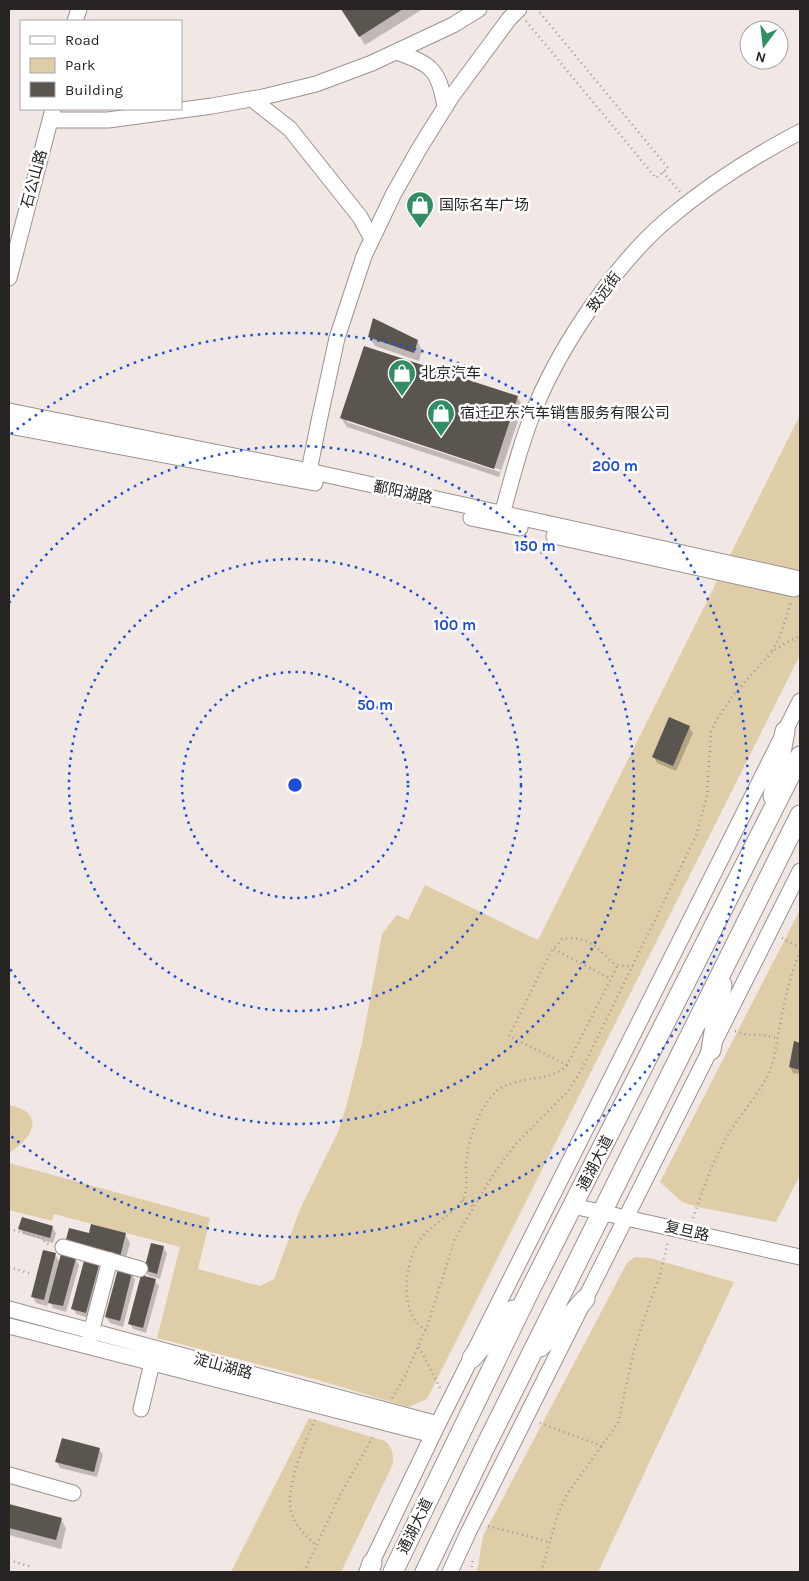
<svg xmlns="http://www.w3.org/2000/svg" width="809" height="1581" viewBox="0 0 809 1581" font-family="Karla,'Noto Sans SC',sans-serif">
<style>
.green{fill:#dfcda7}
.shadow{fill:#0003;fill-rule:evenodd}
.building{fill:#5b5550}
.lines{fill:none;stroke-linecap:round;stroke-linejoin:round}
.minor-casing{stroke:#9c928f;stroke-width:17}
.major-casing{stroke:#9c928f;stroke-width:21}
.path{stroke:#9e9795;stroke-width:2.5;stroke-dasharray:1 4;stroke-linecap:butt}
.minor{stroke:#fff;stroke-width:15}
.major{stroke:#fff;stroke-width:19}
.ring{fill:none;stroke:#1d4ed8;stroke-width:2.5;stroke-dasharray:2.5 5}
.labels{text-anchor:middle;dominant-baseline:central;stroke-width:5;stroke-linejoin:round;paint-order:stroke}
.street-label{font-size:15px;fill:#272423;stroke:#fff}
.poi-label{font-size:15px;fill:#272423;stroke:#fff;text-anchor:start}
.centre{fill:#1d4ed8;stroke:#fff;stroke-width:2.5}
.ring-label{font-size:15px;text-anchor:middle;font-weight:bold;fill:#1d4ed8;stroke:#fff;stroke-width:5;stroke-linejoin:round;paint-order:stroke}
</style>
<rect width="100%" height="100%" fill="#f1e7e4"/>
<!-- green -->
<path class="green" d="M800,415v240l-373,744 -19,8 -90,-27 -161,-42 23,-91 -126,-33 -2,7 -43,-11v-47l201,55 -12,51 62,17 14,-7 27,-72 37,-75 8,-25 16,-64 20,-109 15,-19 11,5 17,-35 113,55z
M800,910v265l-24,47 -78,-15 -16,-5 -22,-20z
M9,1105c38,8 24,33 0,48z
M635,1257l15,1 84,24 -136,290h-121l6,-36 144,-273z
M309,1418l76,23c8,7 8,13 8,23l-52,108h-110z"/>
<!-- shadow -->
<path class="shadow" d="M343,9h80l-58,36z
M369,337l48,4 5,9 -3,11 -44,-15z
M517,397l6,9 -24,71 -152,-50 -6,-9zM347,419l154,51 -1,2 -153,-50z
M689,727l4,6 -17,38 -19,-8 -3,-6z
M795,1043l5,1v30l-7,-1 -3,-6z
M52,1227l4,6 -3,10 -30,-9 -3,-5z
M125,1234l5,9 -6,22 -34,-30z
M163,1247l4,6 -7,26 -11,-3 -4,-6z
M55,1254l5,9 15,-4 4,6 -13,47 -13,-4 -4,-8 -2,6 -11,-3 -3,-6z
M98,1266l4,6 -13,46 -13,-4 -3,-6z
M132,1274l3,6 -12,47 -13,-4 -4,-6z
M155,1281l4,5 -13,47 -13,-4 -3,-5z
M99,1449l4,6 -6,22 -37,-9 -3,-6z
M9,1505l52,14 5,9 -5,21 -52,-14z"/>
<!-- building -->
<path class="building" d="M341,9h62l-44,28z
M373,318l45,22 -4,13 -46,-16z
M364,346l154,50 -24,73 -154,-51z
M669,717l21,9 -17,40 -21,-9z
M794,1041l6,2v27l-11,-3z
M22,1217l31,9 -3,12 -32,-9z
M91,1224l35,9 -6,24 -55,-14 4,-15 20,5z
M151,1243l13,3 -7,28 -13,-4z
M43,1250l13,3 -12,47 -13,-3z
M61,1254l15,4 -13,48 -15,-3z
M84,1261l15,4 -13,48 -15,-4z
M118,1269l14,4 -12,48 -15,-4z
M141,1275l15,4 -13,49 -15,-4z
M62,1438l38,10 -6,24 -39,-10z
M9,1504l53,14 -6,22 -47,-12z"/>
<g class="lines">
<!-- minor casing -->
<g class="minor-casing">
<path id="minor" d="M75,21l4,-12
M396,52c36,12 43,18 49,55
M252,99l38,30 70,88 12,22
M50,120h58l104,-14 51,-9 53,-13 56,-21 81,-38 26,-16
M9,278l44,-169
M9,411l300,60 487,107
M9,426l306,57
M307,481l12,-60 18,-83 27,-82 29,-61 26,-46 33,-53 57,-77 10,-10
M471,518l49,10
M500,522c11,-40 21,-81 37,-119 26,-61 80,-141 131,-184 40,-34 86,-63 132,-87
M554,536l240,53
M573,1206l227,51
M63,1247l77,22
M9,1309l429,115
M9,1326l424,109
M89,1340l21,-80
M141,1409l11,-46
M9,1475l64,18
M367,1572l71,-148 362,-723
M450,1572l18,-39 91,-182 241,-480"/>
</g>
<!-- major casing -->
<g class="major-casing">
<path id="major" d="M773,796l12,-65
M711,1050l11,-65
M540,1347l20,-19 25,-29
M472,1358l41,-48
M369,1572l3,-9
M393,1572l137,-282 270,-534
M425,1572l61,-127 314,-630"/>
</g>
<!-- path -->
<path class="path" d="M526,21l130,157 12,-10 -131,-159
M663,172l17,20
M772,651l8,-15 11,-34
M782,938l18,10
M554,949l57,30
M735,1031l12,4h15l15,3
M567,1065l-58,-29 41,-83 12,-14c18,-3 30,3 43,16 3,3 7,8 12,10 4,1 11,1 16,1
M463,1200l11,7
M693,1218c10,-29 21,-61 38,-88 12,-19 28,-36 38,-57 6,-15 8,-32 11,-48 5,-26 10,-50 20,-74
M9,1229l36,9 -1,4 5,2
M9,1267l23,7
M426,1330c-3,-2 -7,-5 -9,-7 -18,-22 -11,-70 8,-89 11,-13 34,-23 40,-40 2,-8 1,-18 1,-27 1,-25 12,-59 31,-76 20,-17 52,-7 70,-26l51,-100
M419,1347l21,41
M392,1398l13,-22 23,-52 27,-86 40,-66 20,-27 53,-54 14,-22 114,-233 11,-40 4,-64 6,-13 17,-25 37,-41 13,-9 16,-8
M315,1420c-10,20 -30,69 -24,91 4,15 14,24 25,34
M540,1423l62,23
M488,1526l62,16
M9,1560l23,7
M304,1572l36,-77 34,-60
M471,1572l2,-13
M541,1572l17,-58 9,-20 51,-71 16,-73 11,-34 15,-41 8,-34"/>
<!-- minor -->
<use href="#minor" class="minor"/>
<!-- major -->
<use href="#major" class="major"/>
</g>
<!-- distance rings -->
<g class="ring">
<circle cx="295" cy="785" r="113"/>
<circle cx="295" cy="785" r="226"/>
<path d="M9 603A339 339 0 1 1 9 967"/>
<path d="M11 434A452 452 0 1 1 11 1136"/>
</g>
<!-- icons -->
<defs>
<g id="shop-pin" transform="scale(1.4375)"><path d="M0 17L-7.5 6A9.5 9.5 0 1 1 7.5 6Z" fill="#318d64" stroke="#fff"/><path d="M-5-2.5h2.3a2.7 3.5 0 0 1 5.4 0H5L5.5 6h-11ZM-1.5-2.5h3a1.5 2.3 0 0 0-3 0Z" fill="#fff"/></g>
</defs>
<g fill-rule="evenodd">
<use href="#shop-pin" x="420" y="205"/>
<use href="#shop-pin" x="402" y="373"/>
<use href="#shop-pin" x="441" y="413"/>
</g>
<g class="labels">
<!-- street labels -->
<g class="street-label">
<text transform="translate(34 179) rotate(-75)">石公山路</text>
<text transform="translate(604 292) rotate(-54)">致远街</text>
<text transform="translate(403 492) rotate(12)">鄱阳湖路</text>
<text transform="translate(595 1163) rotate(-63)">通湖大道</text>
<text transform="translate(687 1231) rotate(13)">复旦路</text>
<text transform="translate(223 1366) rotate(15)">淀山湖路</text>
<text transform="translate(415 1526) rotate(-64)">通湖大道</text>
</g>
<!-- poi labels -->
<g class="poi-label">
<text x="439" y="205">国际名车广场</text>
<text x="421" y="373">北京汽车</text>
<text x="460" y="413">宿迁卫东汽车销售服务有限公司</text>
</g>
</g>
<circle cx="295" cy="785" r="8" class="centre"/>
<g class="ring-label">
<text x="615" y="471">200 m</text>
<text x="535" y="551">150 m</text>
<text x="455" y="630">100 m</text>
<text x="375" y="710">50 m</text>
</g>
<!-- border -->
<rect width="809" height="1581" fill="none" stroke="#272423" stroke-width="20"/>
<!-- legend -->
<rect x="20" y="20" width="162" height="90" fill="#ffffff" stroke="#a9a7a7"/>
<rect x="30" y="36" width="25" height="8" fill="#ffffff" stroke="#a9a7a7"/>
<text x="65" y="45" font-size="15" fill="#272423">Road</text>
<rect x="30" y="58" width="25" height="15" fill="#dfcda7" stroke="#a9a7a7"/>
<text x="65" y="70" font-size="15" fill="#272423">Park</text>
<rect x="30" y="82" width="25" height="15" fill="#5b5550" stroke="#a9a7a7"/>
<text x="65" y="95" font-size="15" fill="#272423">Building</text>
<!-- north arrow -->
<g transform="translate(764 45) rotate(195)"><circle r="24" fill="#ffffff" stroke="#a9a7a7"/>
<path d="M0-4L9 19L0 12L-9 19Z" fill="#318d64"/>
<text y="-8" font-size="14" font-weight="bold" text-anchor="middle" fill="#272423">N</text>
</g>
</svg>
